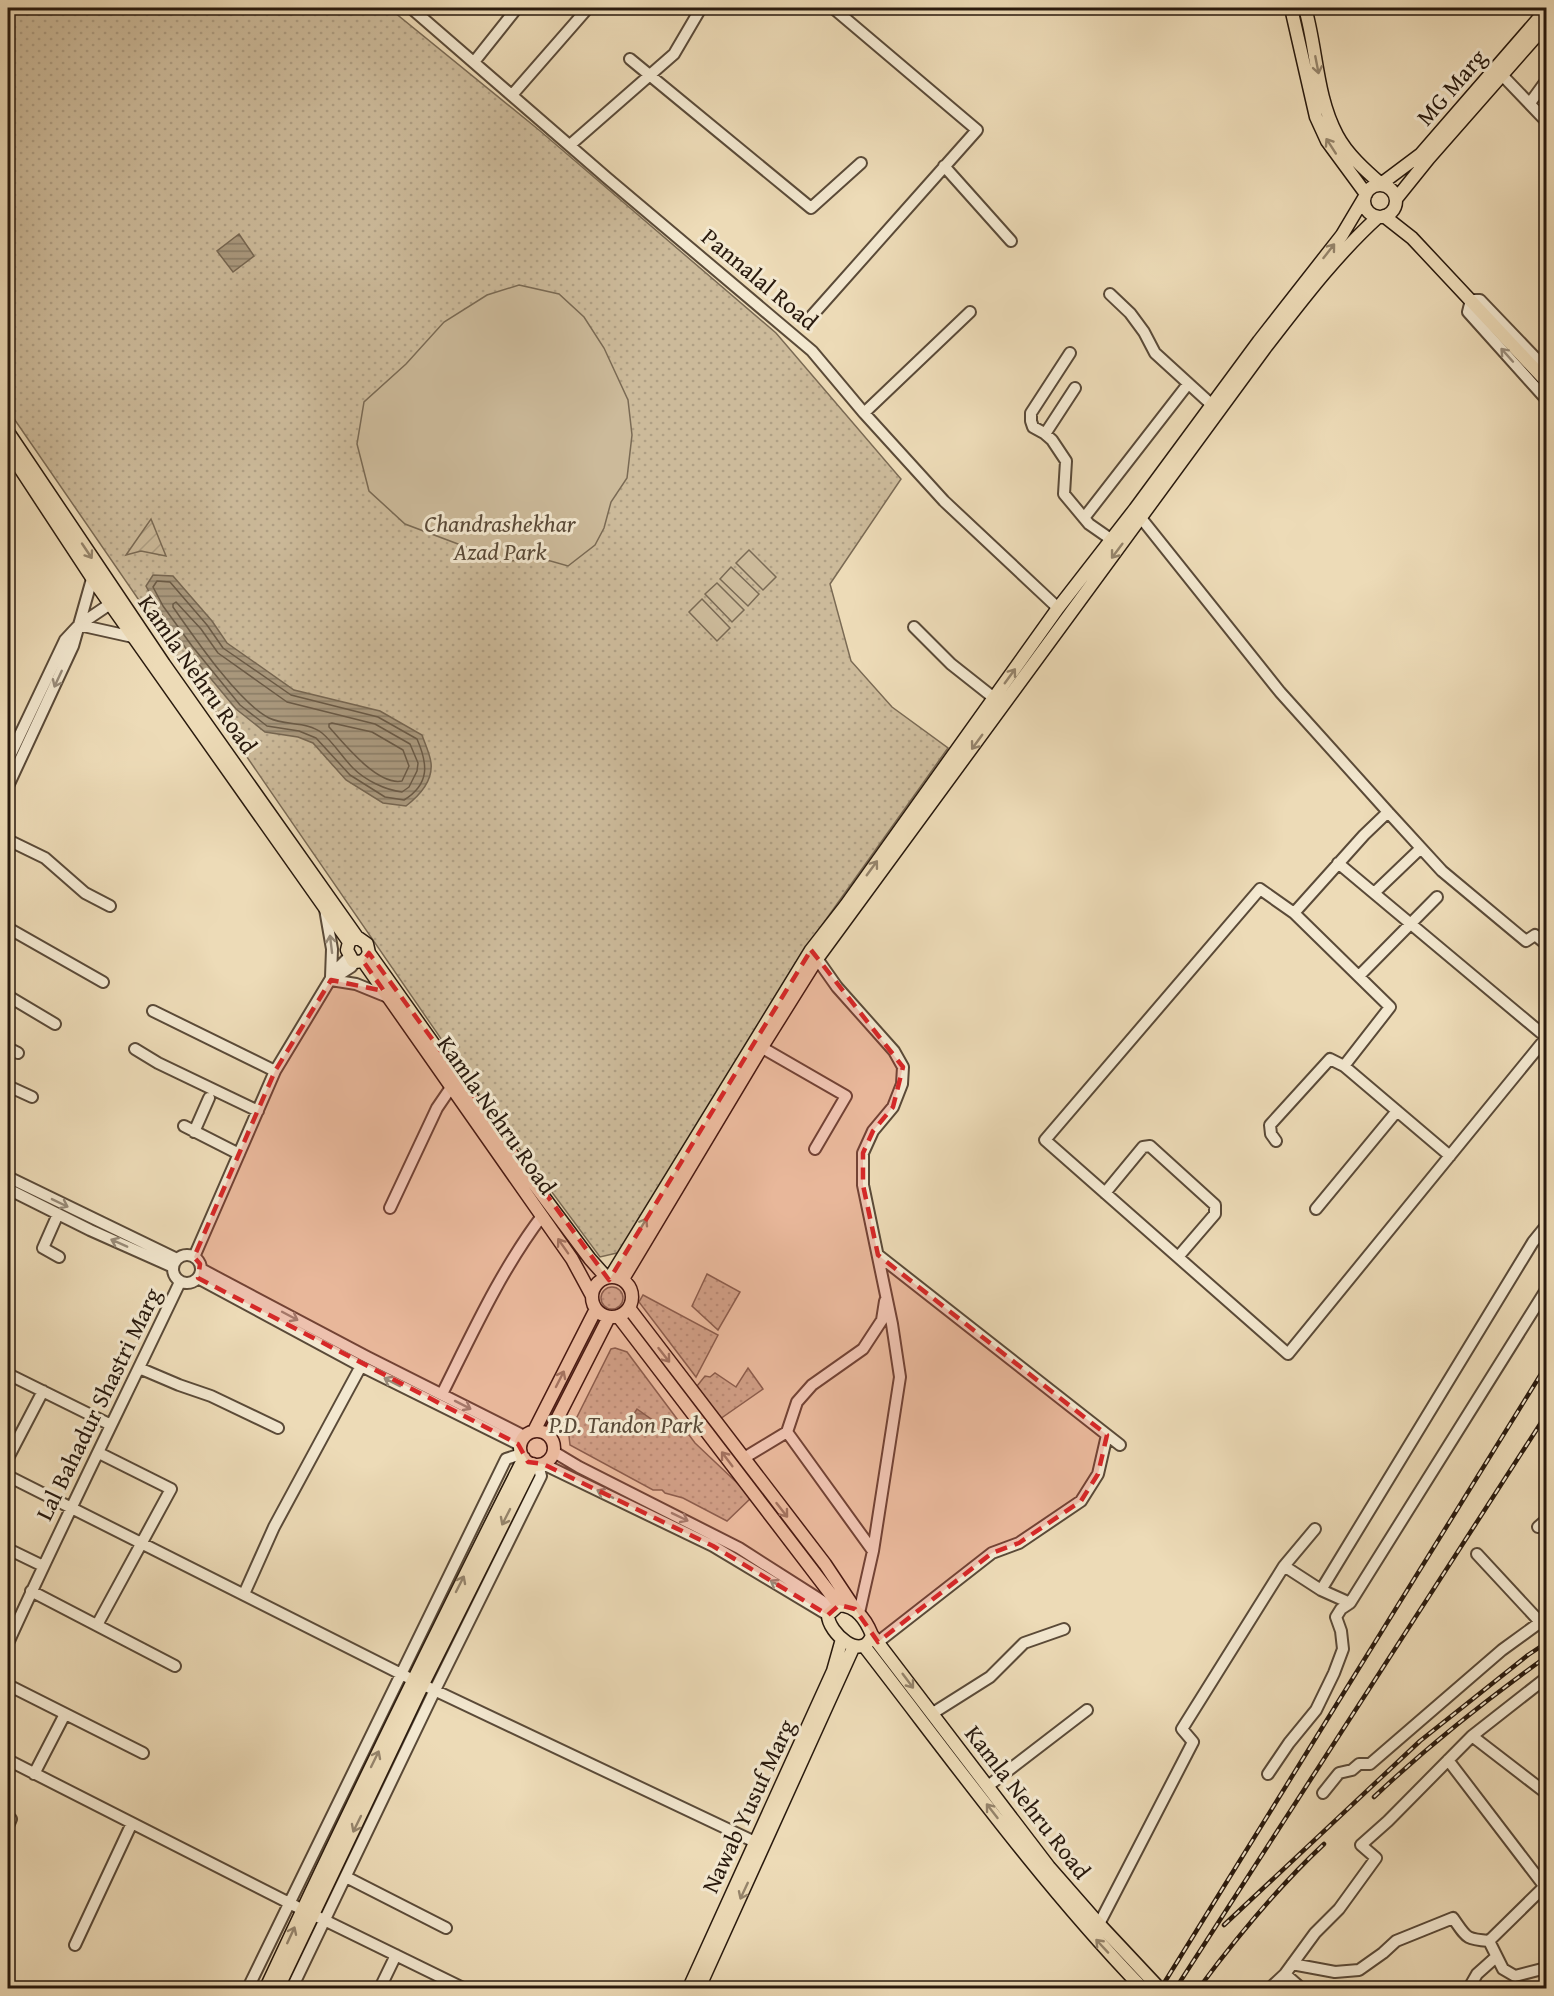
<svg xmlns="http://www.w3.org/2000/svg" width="1554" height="1996" viewBox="0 0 1554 1996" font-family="'Gentium Book Plus',serif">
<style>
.park{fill:url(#park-dots);stroke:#7a6a54;stroke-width:1.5}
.garden{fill:url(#garden-furrows);stroke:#7a6a54;stroke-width:1.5}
.pitch{fill:#ccba9a;stroke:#7a6a54;stroke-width:1.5}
.water{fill:url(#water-rules);stroke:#766651;stroke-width:1.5}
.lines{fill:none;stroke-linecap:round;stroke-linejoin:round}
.shore{stroke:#6a5a46;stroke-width:1.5}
.minor-casing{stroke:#5a4a38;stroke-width:14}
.major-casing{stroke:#291a0e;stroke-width:15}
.minor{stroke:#f3e8d0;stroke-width:10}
.major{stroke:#eddbb7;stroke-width:12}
.rail-casing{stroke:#291a0e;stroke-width:4.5}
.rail{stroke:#f3e8d0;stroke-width:2;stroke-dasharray:7;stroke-linecap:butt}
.oneway{stroke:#95846b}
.oneway2{stroke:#988b79}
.marked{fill:#d62828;fill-opacity:0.2;stroke:#d62828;stroke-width:4.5;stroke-dasharray:12 8;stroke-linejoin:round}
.labels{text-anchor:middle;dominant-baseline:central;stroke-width:6;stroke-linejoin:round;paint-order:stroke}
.street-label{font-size:24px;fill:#291a0e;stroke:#f3e8d0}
.park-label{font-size:24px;font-style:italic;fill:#5a4a38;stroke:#f3e8d0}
</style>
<defs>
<pattern id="park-dots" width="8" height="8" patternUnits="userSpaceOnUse" patternTransform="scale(1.5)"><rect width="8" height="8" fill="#ccba9a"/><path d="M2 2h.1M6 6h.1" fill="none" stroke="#af9f84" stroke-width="1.8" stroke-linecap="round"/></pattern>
<pattern id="garden-furrows" width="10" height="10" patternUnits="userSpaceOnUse" patternTransform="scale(1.5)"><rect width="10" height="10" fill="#ccba9a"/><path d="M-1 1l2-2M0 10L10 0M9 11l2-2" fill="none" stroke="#af9f84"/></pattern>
<pattern id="water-rules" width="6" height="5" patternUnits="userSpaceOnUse" patternTransform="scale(1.5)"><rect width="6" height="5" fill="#aa997e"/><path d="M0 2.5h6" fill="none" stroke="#8a7c66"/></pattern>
</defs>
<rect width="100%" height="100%" fill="#eddbb7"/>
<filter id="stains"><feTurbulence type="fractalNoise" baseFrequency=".00333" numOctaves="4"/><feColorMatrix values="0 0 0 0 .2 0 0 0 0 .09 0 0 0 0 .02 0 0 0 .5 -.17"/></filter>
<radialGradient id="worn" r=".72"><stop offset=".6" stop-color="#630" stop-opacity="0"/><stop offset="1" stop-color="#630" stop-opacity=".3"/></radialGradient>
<!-- park -->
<path class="park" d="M8,8h381l150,122 237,203 125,146 -71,105 21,77 41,46 56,41 -148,208 -179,296 -21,5 -123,-166 -469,-681z
M707,1274l33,18 -22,38 -26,-24z
M601 1298a11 11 0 1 1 22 0a11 11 0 1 1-22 0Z
M643,1295l75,40 -22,42 -57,-75z
M615,1348l12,4 68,91 57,54 -25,24 -44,-23 -18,-5 -3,-3h-9l-83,-45 -1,-9 3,-9 39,-78z
M748,1368l15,21 -43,30 -23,-33 8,-10 5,1 5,-4 21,14z"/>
<!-- garden -->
<path class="garden" d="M151,519l15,37 -25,-5 -15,4z"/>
<!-- pitch -->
<path class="pitch" d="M519,285l40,9 25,23 20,31 24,52 4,35 -5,43 -16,24 -7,26 -9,17 -27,21 -28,-8 -30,3 -36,-11 -69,-26 -36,-33 -12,-47 7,-42 42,-38 38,-42 43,-27z
M749,550l27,27 -13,13 -27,-27z
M731,567l28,27 -11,12 -28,-27z
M717,583l27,27 -12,12 -27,-28z
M702,599l28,29 -13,13 -28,-29z"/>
<!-- water -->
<path class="water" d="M239,234l15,22 -21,16 -16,-21z
M153,575l20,1 39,45 15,22 67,47 86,21 42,24c3,9 8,19 9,28 2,18 -12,33 -25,43l-23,-3 -37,-23 -33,-37 -15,-6 -33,-5 -29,-23 -49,-59 -29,-41 -12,-23z
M637,1409l14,10 -10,13 -13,-9z"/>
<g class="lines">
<!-- shore -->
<path class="shore" d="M157,581l13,1 37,43 16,23 68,47 87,22 39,22c11,25 13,45 -13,61l-19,-3 -35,-22 -34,-37 -17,-7 -32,-5 -27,-21 -48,-59 -29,-40 -10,-19z
M176,602l25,27 17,24 69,49 88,22 35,20 8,19 -1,8 -8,16 -7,5c-17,-2 -37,-12 -49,-24 -11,-11 -19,-25 -31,-35 -15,-12 -37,-7 -53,-15 -31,-16 -75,-81 -96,-111v-3z
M332,723l40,9 31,18 6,16 -7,15c-24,5 -58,-37 -73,-54v-3z"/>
<!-- minor casing -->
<g class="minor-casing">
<path id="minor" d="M411,8l196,170 205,173 52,62 80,88 114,107
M630,59l181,149 50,-45
M474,62l43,-54
M1502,75l44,46
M512,95l76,-87
M1530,103l16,-22
M570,145l104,-91 27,-46
M944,166l67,75
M1110,294l20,19 14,19 11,21 57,52
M809,319l168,-189 -144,-122
M1070,353l-39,60v8l2,6 11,6 8,7 14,21 -2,33 25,30 23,16
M1546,369l-66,-69h-9l-3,12 78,87
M864,413l106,-101
M1045,434l30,-46
M1137,513l143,179 108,120 54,59 84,70 9,-6 11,9
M1084,518l104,-134
M79,625l54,12
M914,627l37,37 43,34
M8,760l57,-120 14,-15 37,-25
M8,786l65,-140 19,-67
M8,840l37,18 40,35 25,13
M1338,863l208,174
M1374,893l47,-45
M325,909l7,40 -1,28
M1294,913l70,-78 24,-23
M8,928l95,54
M813,953l24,34 57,64 9,16 -1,17 -9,23 -20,24 -10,22v32l29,139 8,53 -27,174 -14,62
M1359,976l78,-79
M331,980l25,4 32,13
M331,980l20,-13 5,-6
M8,996l47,28
M153,1011l122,60
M754,1043l92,53 -31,53
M8,1048l10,5
M135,1049l23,14 100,48
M1344,1066l106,90
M8,1086l24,11
M184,1126l55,28
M194,1132l15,-34
M1276,1141l-5,-7 -1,-9 60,-66 14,7 46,-59 -96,-94 -34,-24 -215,251 243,214 258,-316
M8,1177l169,82
M8,1189l82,41 83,37
M1105,1193l38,-46 7,-1 65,59v9l-37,43
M390,1208l47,-100 15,-22
M1316,1209l81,-98
M58,1214l-15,34 16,9
M878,1255l242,190
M173 1269a14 14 0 1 1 28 0a14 14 0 1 1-28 0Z
M194,1257l81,-186 61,-101 14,-14
M201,1269l166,88 157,79
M198,1278l163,88 159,79
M139,1368l40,17 32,11 67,32
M8,1374l103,51
M442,1394c30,-60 59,-124 100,-178
M787,1432l10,-30 15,-17 51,-36 19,-29 3,-19
M554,1452l25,15 160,81 94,60
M8,1458l35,-67
M744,1458l43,-26 86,119
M543,1464l170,82 115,69
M8,1476l405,204 342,162
M1538,1527l8,-7
M8,1549l35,17
M1477,1554l64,69
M1284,1566l37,24 29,13 196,-313
M1321,1590l212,-348 13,-16
M31,1591l144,75
M244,1594l30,-67 87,-161
M97,1625l74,-136 -72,-36
M878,1642l114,-89 27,-10 62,-42 17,-27 9,-39
M8,1643c55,-121 115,-241 172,-361
M8,1685l135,68
M933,1713l57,-36 34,-34 40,-14
M1472,1736l74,57
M8,1760l295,150
M1448,1760l97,127
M34,1774l31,-60
M1268,1774l21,-31 27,-33 18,-37 9,-24 -2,-18 -5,-14 5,-8 9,-6
M988,1786l99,-76
M1323,1793l16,-20 13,-3 7,-6h11l132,-114 44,-32
M8,1826l3,-7
M346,1877l100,51
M318,1917l145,71
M1099,1924l94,-182 -11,-13 102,-163 31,-37
M1489,1941l57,-56
M75,1945l57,-122
M1292,1964l43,8 24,-2 24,-17 13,-12 57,-23c14,20 12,21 36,23l14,28 12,7 31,-8
M1285,1974l16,14
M248,1988l258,-529 15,-5
M292,1988l143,-298 106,-214 -3,-11
M380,1988l16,-33
M1270,1988l15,-14 30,-41 24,-24 37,-51 -15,-13 27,-24 84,-85 74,-58
M1469,1988l8,-14 19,-17"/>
</g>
<!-- major casing -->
<g class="major-casing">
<path id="major" d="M1291,8l25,109 11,24 39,53
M1305,8c12,41 11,88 32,127 10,19 28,35 44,49l40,-30 125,-144
M1364 201a16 16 0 1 1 32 0a16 16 0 1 1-32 0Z
M1396,199l33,-41 117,-133
M1384,216l28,22 134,143
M8,432l156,232 193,273
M8,450l88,134 253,358
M357,937l10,7 2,9c-4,8 -8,10 -16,8l-6,-11 2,-8z
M369,953l142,200 79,106 16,18
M363,961l209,298 20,37
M611,1276l200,-326 35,-45 212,-297 77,-99 124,-168 83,-106 22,-37
M592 1297a20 20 0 1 1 40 0a20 20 0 1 1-40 0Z
M623,1279l139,-232 55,-88 448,-611c35,-45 70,-92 113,-131
M629,1308l196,256 30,45
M618,1316l221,289
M520 1448a17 17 0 1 1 34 0a17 17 0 1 1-34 0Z
M534,1431l62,-122
M549,1435l60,-118
M839,1605c18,1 27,15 33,30 -9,28 -44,-2 -44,-20z
M872,1635l177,232 50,57 60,64
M864,1646c90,116 176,236 278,342
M266,1988c83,-178 169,-354 258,-530
M278,1988l145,-304 110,-220
M689,1988l144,-317 9,-32
M699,1988l155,-342"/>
</g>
<!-- minor -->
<use href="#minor" class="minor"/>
<!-- major -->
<use href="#major" class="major"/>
<!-- rail casing -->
<g class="rail-casing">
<path id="rail" d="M1374,1797c54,-51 112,-97 172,-140
M1224,1925l196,-184 108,-86 18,-12
M1161,1988l385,-622
M1176,1988l370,-573
M1199,1988c38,-51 78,-100 125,-144"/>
</g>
<!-- rail -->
<use href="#rail" class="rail"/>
</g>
<!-- one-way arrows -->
<defs><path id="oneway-shaft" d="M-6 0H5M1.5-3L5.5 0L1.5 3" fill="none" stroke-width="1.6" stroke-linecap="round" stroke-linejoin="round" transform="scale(1.5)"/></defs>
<g class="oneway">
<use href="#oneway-shaft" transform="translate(1317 65) rotate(79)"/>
<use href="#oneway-shaft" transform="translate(1331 146) rotate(-123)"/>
<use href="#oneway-shaft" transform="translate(1329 251) rotate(-52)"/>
<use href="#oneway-shaft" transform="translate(87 551) rotate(56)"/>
<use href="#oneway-shaft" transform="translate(1117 551) rotate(127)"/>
<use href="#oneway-shaft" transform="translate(1010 676) rotate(-54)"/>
<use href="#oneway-shaft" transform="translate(977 742) rotate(126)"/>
<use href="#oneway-shaft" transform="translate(872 868) rotate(-54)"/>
<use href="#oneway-shaft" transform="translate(642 1226) rotate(-59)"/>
<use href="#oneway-shaft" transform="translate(563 1246) rotate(-125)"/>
<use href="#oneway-shaft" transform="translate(664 1355) rotate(52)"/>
<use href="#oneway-shaft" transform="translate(560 1379) rotate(-63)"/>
<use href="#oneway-shaft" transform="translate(727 1459) rotate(-127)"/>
<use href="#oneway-shaft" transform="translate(782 1510) rotate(52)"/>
<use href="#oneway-shaft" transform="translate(506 1517) rotate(117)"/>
<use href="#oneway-shaft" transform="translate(460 1584) rotate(-63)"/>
<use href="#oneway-shaft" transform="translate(908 1681) rotate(53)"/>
<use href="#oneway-shaft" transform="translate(375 1759) rotate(-64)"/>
<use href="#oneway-shaft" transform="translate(992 1811) rotate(-128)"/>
<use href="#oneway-shaft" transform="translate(357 1824) rotate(116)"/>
<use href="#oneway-shaft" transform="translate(744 1891) rotate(115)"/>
<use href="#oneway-shaft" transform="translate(291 1935) rotate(-65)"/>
<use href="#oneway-shaft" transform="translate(1102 1946) rotate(-133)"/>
</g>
<g class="oneway2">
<use href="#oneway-shaft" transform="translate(1507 355) rotate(-132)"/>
<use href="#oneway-shaft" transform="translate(58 679) rotate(115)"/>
<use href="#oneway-shaft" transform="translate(331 944) rotate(-97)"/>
<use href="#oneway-shaft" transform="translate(60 1203) rotate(26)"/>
<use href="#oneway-shaft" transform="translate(119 1243) rotate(-156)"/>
<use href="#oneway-shaft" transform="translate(290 1316) rotate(28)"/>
<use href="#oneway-shaft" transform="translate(392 1382) rotate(-153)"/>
<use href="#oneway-shaft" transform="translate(463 1405) rotate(27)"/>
<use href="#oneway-shaft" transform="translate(605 1494) rotate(-154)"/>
<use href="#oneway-shaft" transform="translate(680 1517) rotate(26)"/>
<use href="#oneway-shaft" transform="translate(778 1585) rotate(-149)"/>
</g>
<!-- marked area -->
<path class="marked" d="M811,950l92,117 -10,40 -20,24 -10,22v32l15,70 229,180 -9,39 -17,27 -62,42 -27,10 -114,89 -23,-33 -16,-4 -11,10 -115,-69 -170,-82 -15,-2 -10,-18 -320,-166 2,-14 -6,-7 81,-186 56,-91 53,11 -21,-30 6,-8 240,327z"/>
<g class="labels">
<!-- street labels -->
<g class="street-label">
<text transform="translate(1451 87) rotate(-49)">MG Marg</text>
<text transform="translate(760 279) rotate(40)">Pannalal Road</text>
<text transform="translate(198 674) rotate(55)">Kamla Nehru Road</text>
<text transform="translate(497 1115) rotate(55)">Kamla Nehru Road</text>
<text transform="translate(98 1404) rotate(-64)">Lal Bahadur Shastri Marg</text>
<text transform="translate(1028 1802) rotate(52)">Kamla Nehru Road</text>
<text transform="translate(748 1806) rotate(-65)">Nawab Yusuf Marg</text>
</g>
<!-- park labels -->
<g class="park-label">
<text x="500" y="523">Chandrashekhar<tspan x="500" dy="28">Azad Park</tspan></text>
<text x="626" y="1424">P.D. Tandon Park</text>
</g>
</g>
<!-- margin -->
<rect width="1554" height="1996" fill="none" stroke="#eddbb7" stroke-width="30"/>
<rect x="9" y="9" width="1536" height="1978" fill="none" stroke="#291a0e" stroke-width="3"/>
<rect x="15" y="15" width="1524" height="1966" fill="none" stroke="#291a0e" stroke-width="1.5"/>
<rect width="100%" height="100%" filter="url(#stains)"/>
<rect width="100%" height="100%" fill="url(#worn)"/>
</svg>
